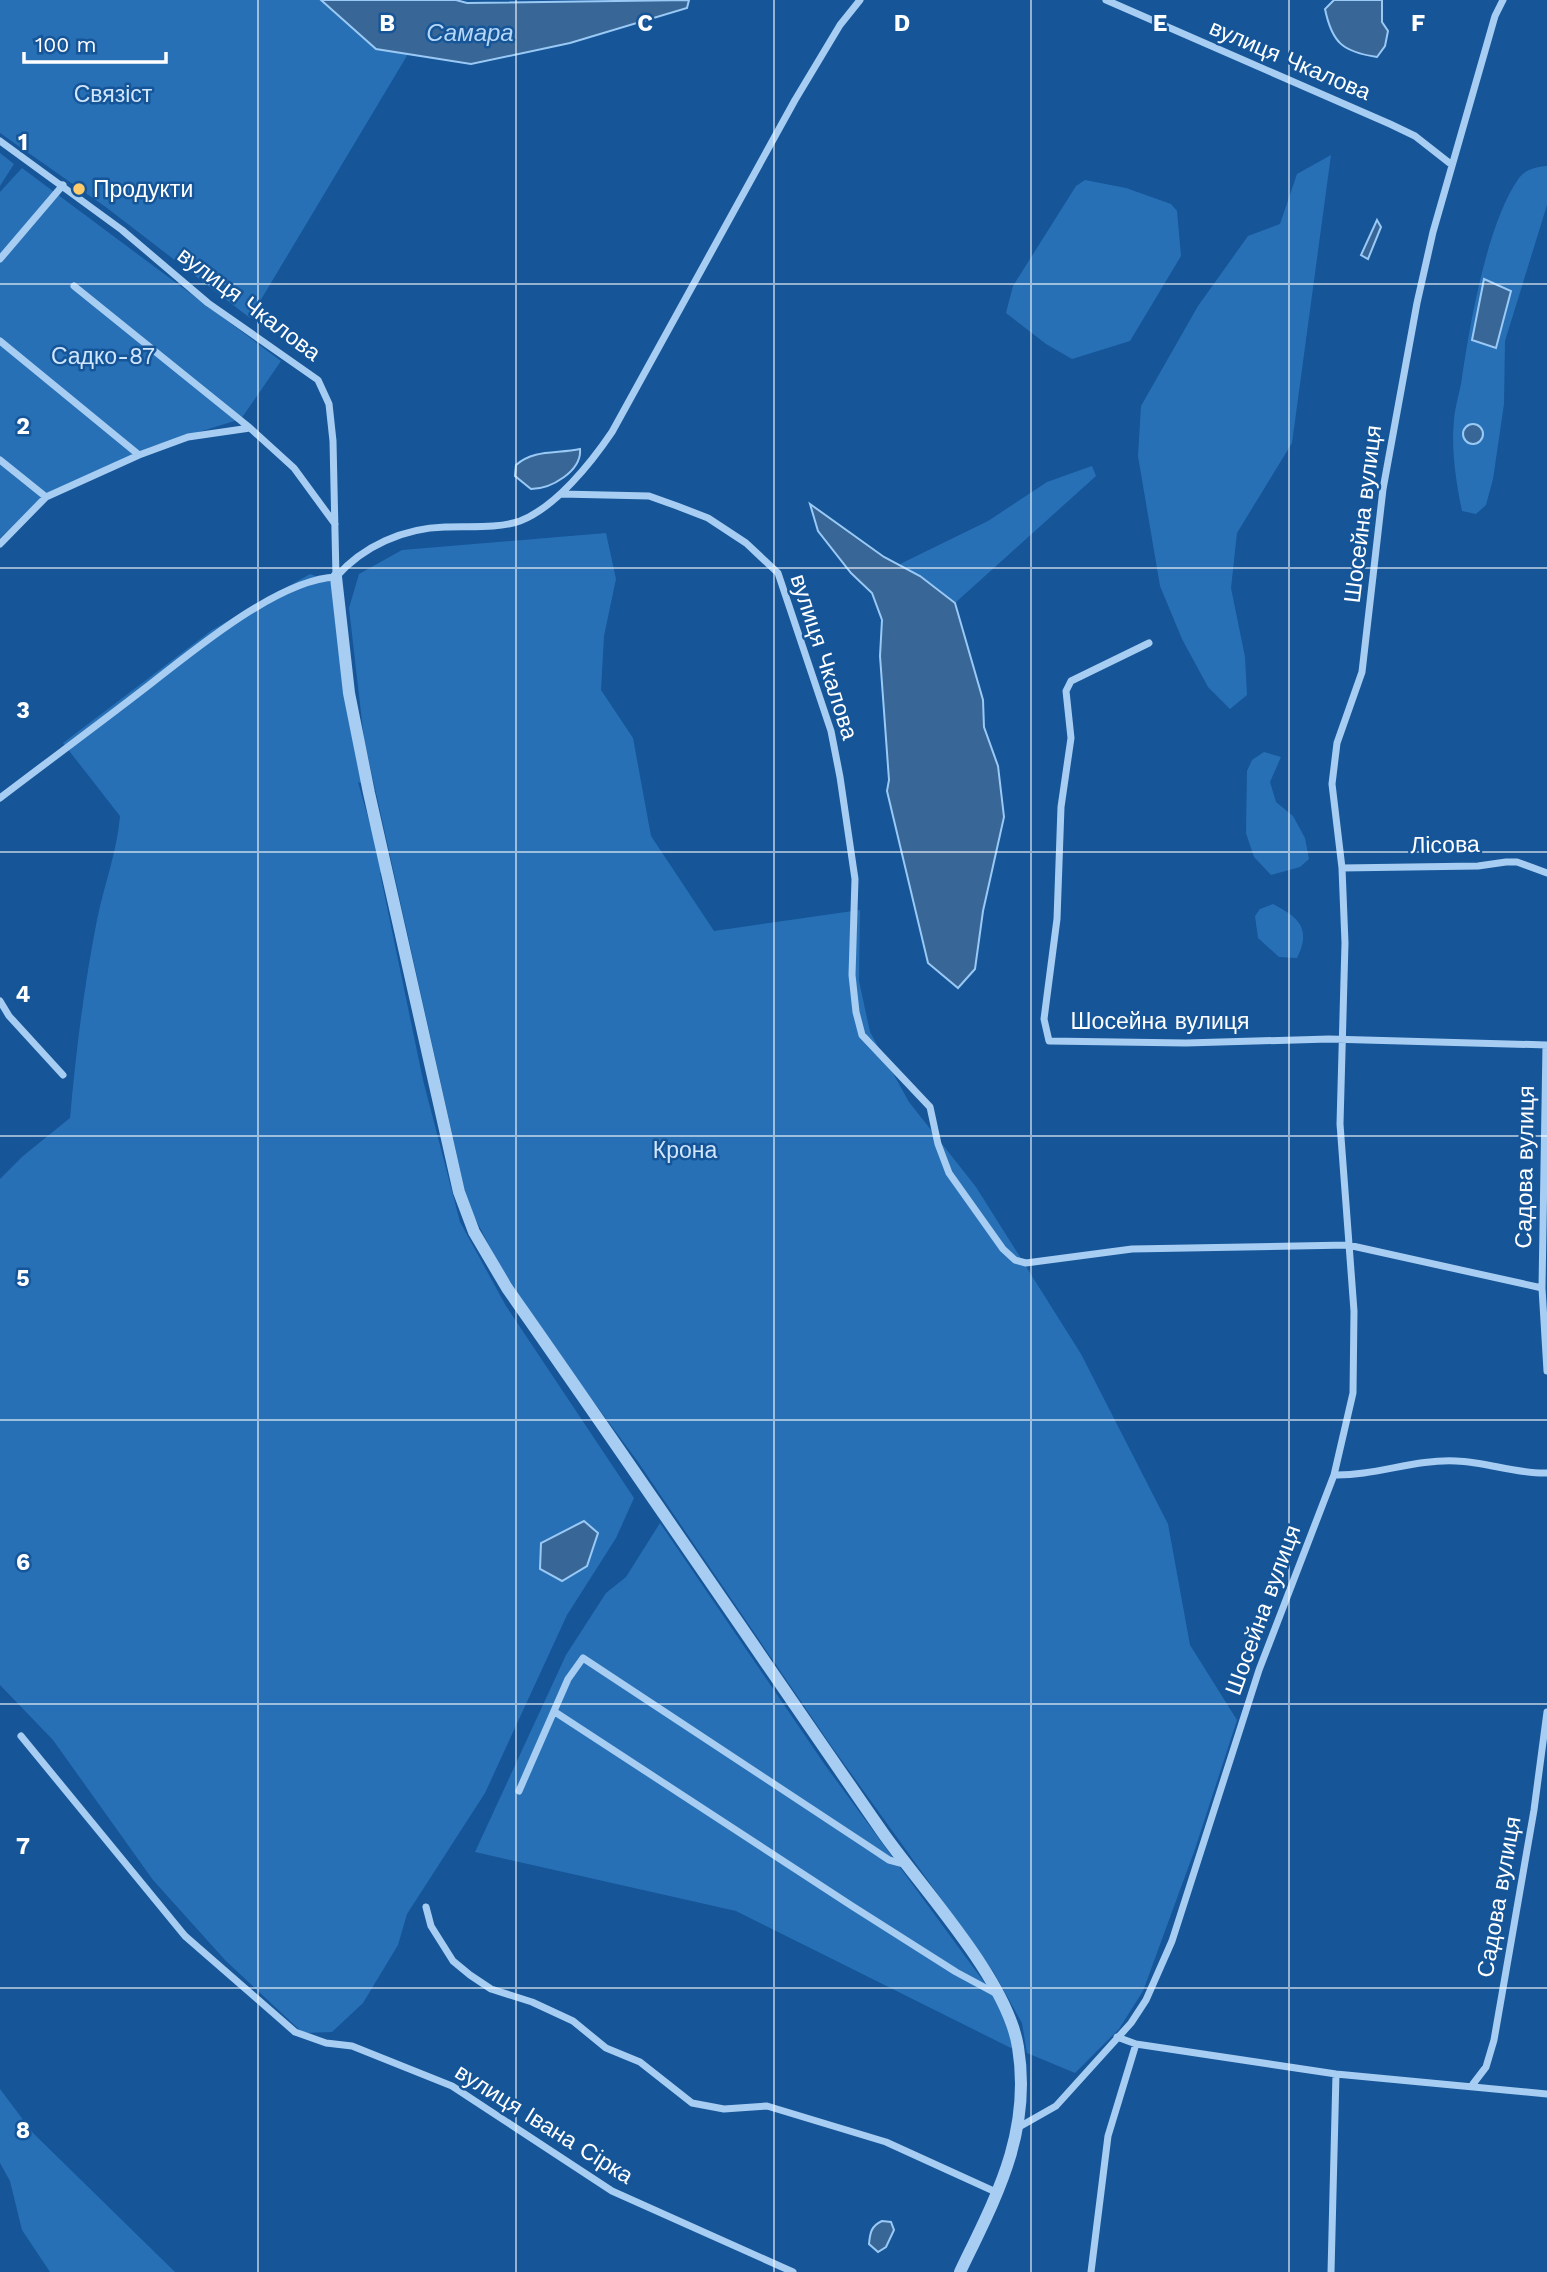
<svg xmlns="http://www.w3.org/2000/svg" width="1547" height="2272" viewBox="0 0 1547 2272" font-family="'Work Sans',sans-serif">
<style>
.green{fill:#2870b6}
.water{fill:#386797;stroke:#9ac9f5;stroke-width:2}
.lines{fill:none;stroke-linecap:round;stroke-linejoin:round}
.minor{stroke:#a7cdf2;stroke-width:7}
.tertiary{stroke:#a7cdf2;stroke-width:12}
.grid{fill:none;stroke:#fff;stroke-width:2;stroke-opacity:0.55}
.poi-dot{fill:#ffcc69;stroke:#155598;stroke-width:2.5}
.labels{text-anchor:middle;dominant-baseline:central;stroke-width:5;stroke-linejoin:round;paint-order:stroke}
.street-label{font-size:23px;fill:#fff;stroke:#155598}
.park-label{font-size:23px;fill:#cfe6fd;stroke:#155598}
.poi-label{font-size:23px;fill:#fff;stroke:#155598;text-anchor:start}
.water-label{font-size:24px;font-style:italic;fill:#b4d7f9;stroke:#155598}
.grid-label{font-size:23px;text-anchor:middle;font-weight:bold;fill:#fff;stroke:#155598;stroke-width:5;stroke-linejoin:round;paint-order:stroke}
</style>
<rect width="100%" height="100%" fill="#155598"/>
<!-- green -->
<path class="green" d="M0,0h321l55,49 32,5 -158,264 -143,-110 -107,-75z
M0,153l14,11 -14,22z
M1331,155l-39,288 -55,90 -6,55 14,69 2,38 -17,14 -22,-22 -26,-48 -22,-53 -22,-130 3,-50 57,-100 50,-70 32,-12 17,-50z
M1547,166v39l-42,136 -1,63 -11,75 -7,26 -10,9 -14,-3c-6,-29 -11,-61 -8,-91 1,-14 6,-28 8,-42 8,-54 25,-155 57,-200 7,-9 17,-11 28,-12z
M22,168l259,193 -40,58 -91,28 -103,46 -47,45v-346z
M1085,180l41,8 45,16 6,7 4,45 -51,85 -58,18 -26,-15 -40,-31 7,-27 63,-100z
M1092,466l4,10 -141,127 -35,-27 -22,-11 90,-44 59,-39z
M606,533l10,46 -12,57 -3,54 32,48 18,98 63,95 146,-21 -1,71 11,51 39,70 67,85 105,167 87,170 22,121 47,75 -42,129 -52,142 -24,38 -44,44 -48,-20 -5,-30 -29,-52 -161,-224 -194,-285 -67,-91 -69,-101 -34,-65 -104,-466 -15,-131 10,-34 43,-24z
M310,574l23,8 32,203 -7,-3 26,92 -4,-1 43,207 37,142 46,84 128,192 -18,40 -49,77 -82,178 -78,121 -9,31 -35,58 -31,29 -29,1 -78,-73 -72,-80 -100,-140 -53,-55v-506l23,-23 47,-38c6,-67 14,-132 27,-198 7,-35 20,-68 23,-104l-57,-73 149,-113z
M1264,752l17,5 -11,25 6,20 17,14 12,22 4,21 -9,8 -29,8 -17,-18 -8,-24 1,-62 5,-11z
M1273,904c25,13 39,24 24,54l-18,-1 -21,-19 -3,-22 5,-7z
M660,1523l165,242 178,243 10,41 -277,-138 -261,-59 91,-197 40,-62 20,-16z
M0,2089l33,44 142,139h-125l-28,-42 -12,-49 -10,-18z"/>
<!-- water -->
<path class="water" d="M321,0h135l11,3 222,-3 -2,8 -117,35 -99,21 -95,-15z
M1334,0h48v22l6,9 -3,15 -8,11c-34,-5 -45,-14 -52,-48z
M1377,220l4,7 -13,32 -7,-4z
M1484,279l27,12 -15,57 -24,-8z
M1463 434a10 10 0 1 1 20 0a10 10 0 1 1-20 0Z
M580,449c2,22 -29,40 -49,40l-16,-13 1,-11c18,-16 41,-11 64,-16z
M810,504l74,53 36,19 35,27 28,97 1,27 14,39 6,51 -21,94 -8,58 -17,19 -30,-25 -41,-172 2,-11 -9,-124 2,-36 -10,-27 -21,-20 -33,-42z
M584,1521l14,12 -11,33 -25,15 -22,-12 1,-26z
M882,2221l9,1 3,8 -8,17 -8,5 -9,-8c1,-11 2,-18 13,-23z"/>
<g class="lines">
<!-- minor -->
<path class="minor" d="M1106,0l284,124 25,12 37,29
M0,141l122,89 86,73 110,77 11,24 4,37 3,136
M0,259l63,-74
M74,286l176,142
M0,341l139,114 49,-18 62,-9 44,40 41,56
M0,460l46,37 93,-42
M561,494l88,2 28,10 31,12 38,25 32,30 53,158 9,46 15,102 -3,96 4,37 6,23 68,72 8,37 11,29 54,76 12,11 11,3 106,-14 216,-4 194,43
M0,544l46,-47
M336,577c27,-31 68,-49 109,-50 24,-1 52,2 75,-6 36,-14 71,-58 92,-89l183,-332 45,-75 20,-25
M1149,643l-78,38 -5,10 5,47 -10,69 -4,112 -13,100 5,22 137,2 143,-4 218,6
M0,798c51,-39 103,-77 153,-116 45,-35 127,-103 183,-105
M1342,868l136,-2 28,-4h11l30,11
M0,1001l9,15 54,59
M1546,1045l-4,243 5,83
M1334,1475c41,1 81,-16 122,-14 31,1 60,13 91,12
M555,1712l297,194 104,66 39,21
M21,1736l164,200 110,96 31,11 26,3 100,40 160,105 181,81
M519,1791l49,-112 15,-21 288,190 18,12 15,4
M426,1907l5,19 22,35 17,14 21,14 41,13 41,19 33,27 34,14 52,41 32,6 43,-3 119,36 112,51
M1117,2037l19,7 200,30 211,20
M1473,2084l13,-17 8,-27 40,-230 13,-98
M1019,2127l37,-21 75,-83 15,-23 26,-59 87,-271 75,-195 19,-82 1,-82 -14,-187 5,-181 -3,-75 -10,-84 5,-41 25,-71 21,-183 34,-186 16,-71 62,-216 8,-16
M1091,2272l17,-136 28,-92
M1331,2272l5,-198"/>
<!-- tertiary -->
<path class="tertiary" d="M336,577l13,116 20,100 90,399 15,40 33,56c127,181 250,363 376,545 40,57 124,146 135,214 14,86 -22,150 -58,225"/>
</g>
<!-- grid -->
<path class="grid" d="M258,0v2272M516,0v2272M774,0v2272M1031,0v2272M1289,0v2272M0,284h1547M0,568h1547M0,852h1547M0,1136h1547M0,1420h1547M0,1704h1547M0,1988h1547"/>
<!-- markers -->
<circle class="poi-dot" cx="79" cy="189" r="7"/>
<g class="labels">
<!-- street labels -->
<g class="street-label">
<text transform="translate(1290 60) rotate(23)">вулиця Чкалова</text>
<text transform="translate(249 304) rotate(37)">вулиця Чкалова</text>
<text transform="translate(1363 514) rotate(-83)">Шосейна вулиця</text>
<text transform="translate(824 657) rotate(72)">вулиця Чкалова</text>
<text transform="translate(1445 845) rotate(-1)">Лісова</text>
<text x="1160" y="1021">Шосейна вулиця</text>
<text transform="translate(1525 1167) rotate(-89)">Садова вулиця</text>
<text transform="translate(1263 1610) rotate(-70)">Шосейна вулиця</text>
<text transform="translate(1499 1897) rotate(-80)">Садова вулиця</text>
<text transform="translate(544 2124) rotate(32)">вулиця Івана Сірка</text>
</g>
<!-- park labels -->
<g class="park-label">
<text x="113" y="94">Связіст</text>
<text x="103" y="356">Садко-87</text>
<text x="685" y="1150">Крона</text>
</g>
<!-- poi labels -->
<g class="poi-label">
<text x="93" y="189">Продукти</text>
</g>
<!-- water labels -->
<g class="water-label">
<text x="470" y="33">Самара</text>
</g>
</g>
<g class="grid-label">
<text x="387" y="31">B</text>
<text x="645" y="31">C</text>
<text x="902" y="31">D</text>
<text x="1160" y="31">E</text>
<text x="1418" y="31">F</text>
<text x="23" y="150">1</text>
<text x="23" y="434">2</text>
<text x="23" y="718">3</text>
<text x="23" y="1002">4</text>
<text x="23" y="1286">5</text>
<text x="23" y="1570">6</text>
<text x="23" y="1854">7</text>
<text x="23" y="2138">8</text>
</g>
<!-- scale -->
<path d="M24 52v10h142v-10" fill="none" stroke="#ffffff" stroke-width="3.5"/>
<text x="35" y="52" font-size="21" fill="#ffffff" stroke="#155598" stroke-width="5" paint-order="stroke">100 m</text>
</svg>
